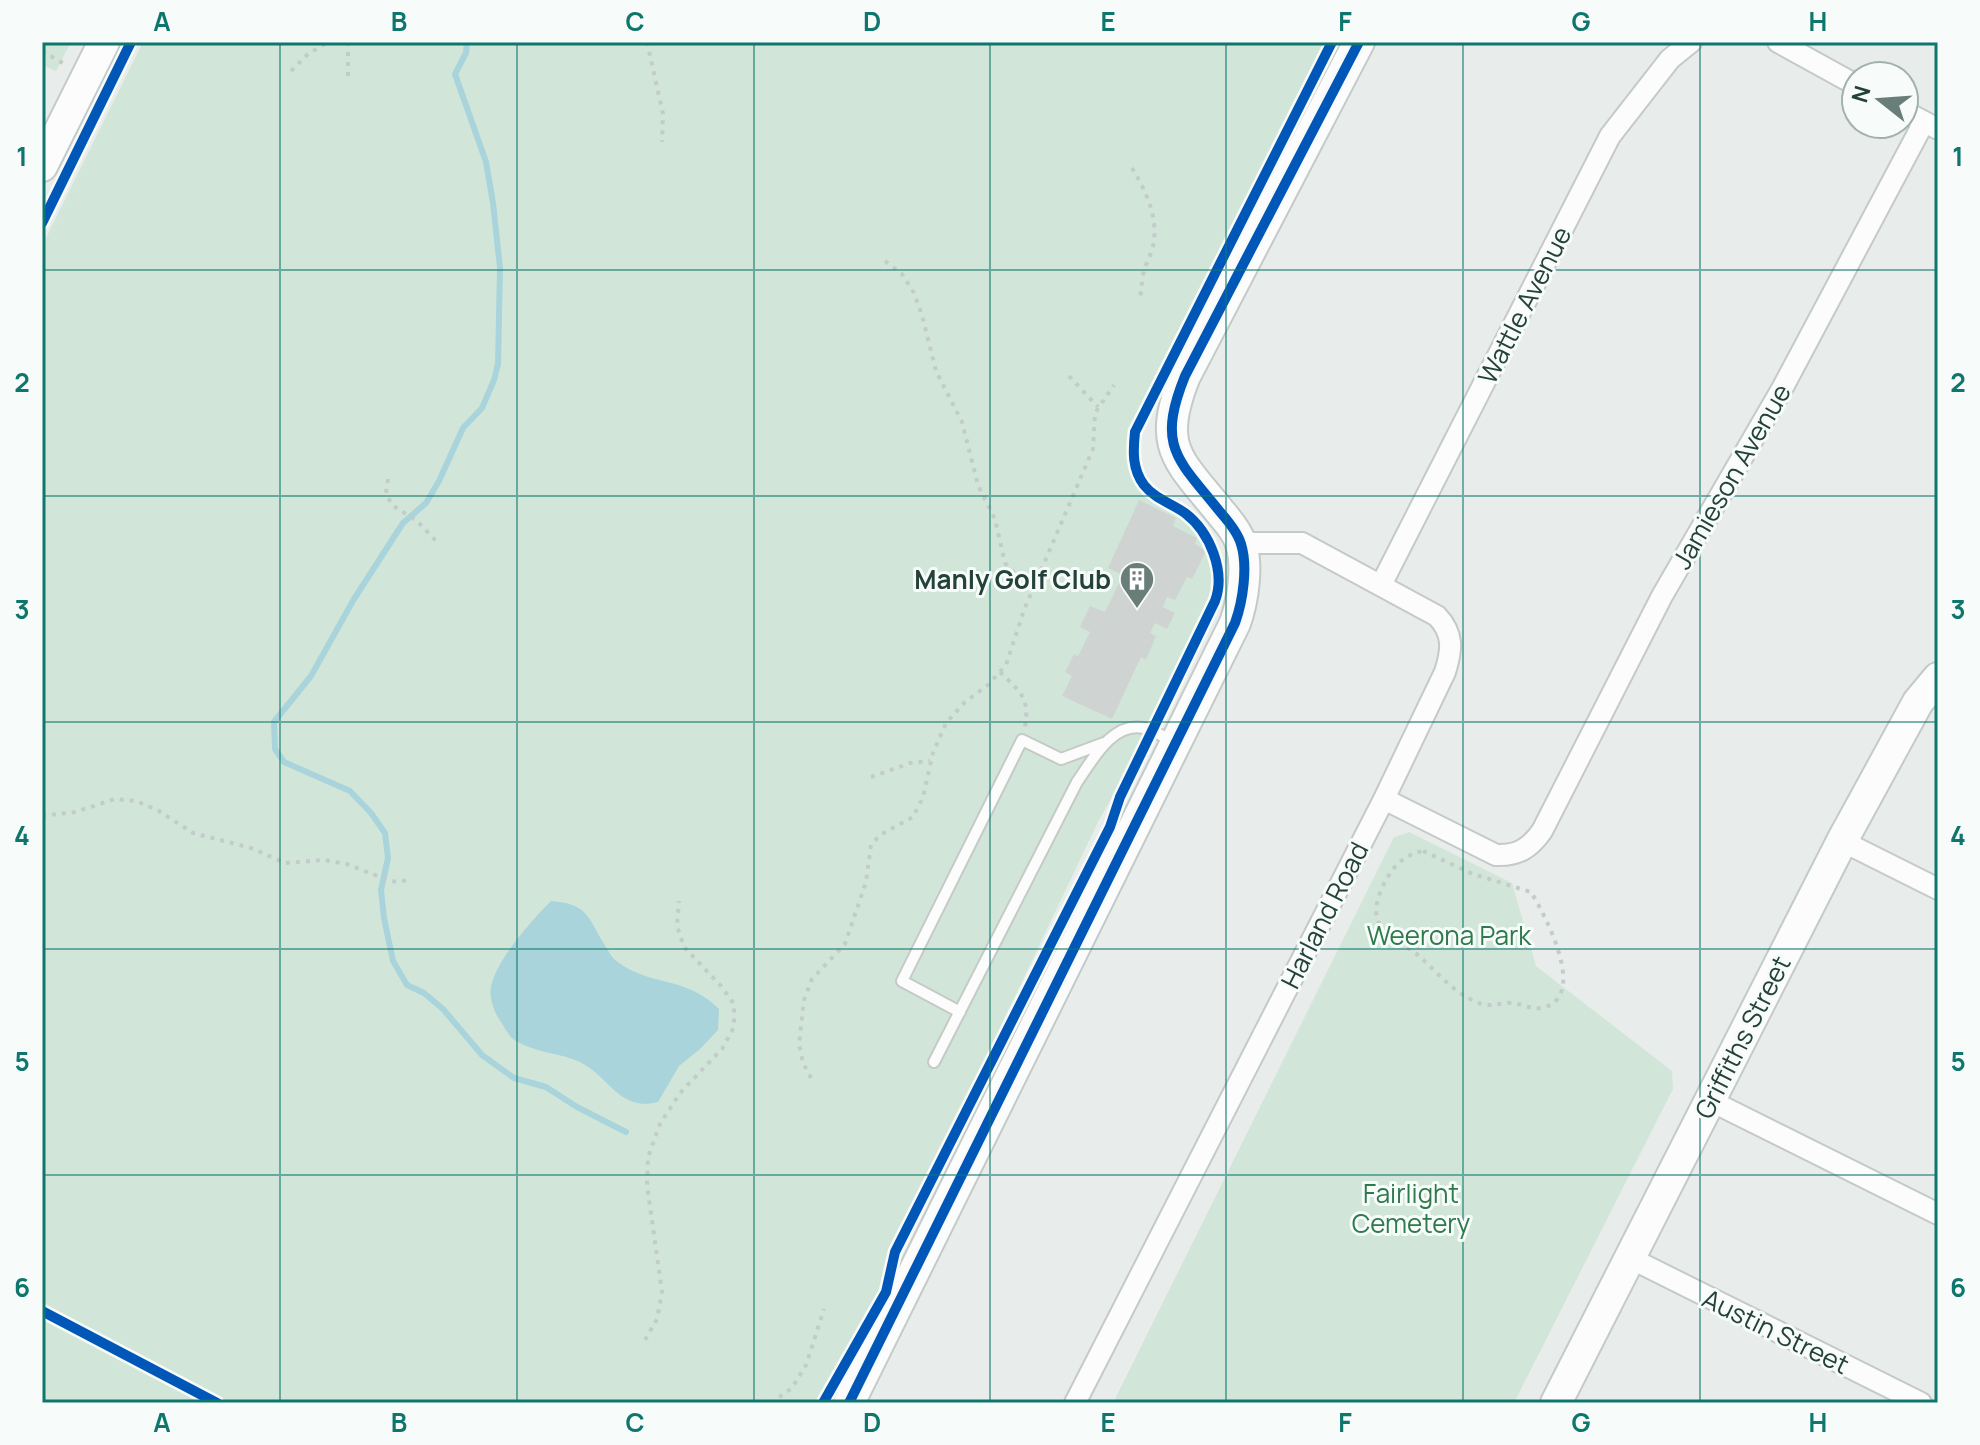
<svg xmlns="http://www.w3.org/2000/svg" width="1980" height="1445" viewBox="0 0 1980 1445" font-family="Manrope,sans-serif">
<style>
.green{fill:#d1e6d8}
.water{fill:#a9d4db}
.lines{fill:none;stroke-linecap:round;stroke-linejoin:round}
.stream{stroke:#a9d4db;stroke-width:6}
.building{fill:#cfd4d2}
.lane-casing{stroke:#c5cac8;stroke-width:14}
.street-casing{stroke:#c5cac8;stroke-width:24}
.secondary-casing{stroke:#c3cbc8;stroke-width:34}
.path{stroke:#c3ccca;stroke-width:4;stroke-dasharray:4 6;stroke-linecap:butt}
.lane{stroke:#fcfcfc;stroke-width:10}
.street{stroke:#fcfcfc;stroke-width:20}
.secondary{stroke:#fcfcfc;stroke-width:30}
.cycleway-casing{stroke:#f7fbf9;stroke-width:15}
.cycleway{stroke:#0057b8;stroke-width:10}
.grid{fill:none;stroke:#0f766e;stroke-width:2;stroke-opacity:0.55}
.labels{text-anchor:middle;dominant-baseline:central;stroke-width:6;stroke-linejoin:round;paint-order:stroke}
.street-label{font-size:26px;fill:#24423a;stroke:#f7fbf9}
.poi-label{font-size:26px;font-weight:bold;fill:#24423a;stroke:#f7fbf9;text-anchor:end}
.park-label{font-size:26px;fill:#2d7a4b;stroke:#f7fbf9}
.neatline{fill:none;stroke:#0f766e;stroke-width:3}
.grid-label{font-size:26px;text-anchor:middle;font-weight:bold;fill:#0f766e}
</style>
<rect width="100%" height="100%" fill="#e8edeb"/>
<!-- green -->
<path class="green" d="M42,42h29l-15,29 -14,-6z
M143,42h1186l-196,381c-4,25 -9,52 12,72 10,10 27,14 38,23 23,20 27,46 33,74l-71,147 -46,81 -164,344 -44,88 -8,38 -66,113h-775v-1157z
M1409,832l103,51 24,83 136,105 1,18 -159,314h-401l281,-566z"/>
<!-- water -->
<path class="water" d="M551,901c36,3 36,14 53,43 3,4 6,11 10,15 32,28 72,16 105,50l-1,21 -18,19 -21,17 -21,36c-39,10 -48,-25 -78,-40 -20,-9 -44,-9 -64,-21 -7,-4 -11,-13 -15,-19 -7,-10 -12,-24 -10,-35 5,-27 41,-67 60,-86z"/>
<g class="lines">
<!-- stream -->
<path class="stream" d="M467,42l-1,11 -11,21 31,88 7,41 7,65 -2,96 -4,16 -12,28 -19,20 -24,53 -13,22 -23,20 -49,76 -43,77 -37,46 1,27 9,13 66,29 21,22 14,20 3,25 -7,32 3,28 9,43 14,24 17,8 19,16 39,46 32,23 32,9 31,20 49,25"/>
</g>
<!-- building -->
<path class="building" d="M1139,500l37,18 -3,8 24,12 -2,6 11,7 -14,28 -5,-2 -12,23 -8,-3 -4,10 12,6 -8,16 -12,-6 -5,10 6,3 -10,24 -5,-3 -29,62 -50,-23 10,-20 -7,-4 9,-18 4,2 12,-24 -10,-5 10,-21 15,6 18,-37 -15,-7z"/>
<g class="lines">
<!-- lane casing -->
<g class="lane-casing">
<path id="lane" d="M960,1012l-58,-31 120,-241 39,19 43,-16
M934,1062l143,-280c15,-21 35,-61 67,-54 10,2 20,9 29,14"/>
</g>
<!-- street casing -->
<g class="street-casing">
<path id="street" d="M1778,42l78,43
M1904,111l34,18
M1381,585l229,-449 60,-77 21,-17
M1384,799l112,56c22,1 34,-7 46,-24l120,-235 121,-209 141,-265
M1842,841l96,48
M1709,1100l229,114
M1630,1258l291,145
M1075,1403l309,-604 61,-127c7,-22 9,-38 -8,-56l-135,-73h-61"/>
</g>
<!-- secondary casing -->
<g class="secondary-casing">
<path id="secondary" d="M42,166l62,-124
M849,1403l386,-780c8,-22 13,-57 6,-79 -3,-11 -13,-23 -20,-31 -43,-54 -65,-65 -36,-137l174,-334
M1556,1403l286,-562 76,-139 20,-24"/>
</g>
<!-- path -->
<path class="path" d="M647,42l16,72 -1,28
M42,51l24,14
M291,71l17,-17 20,-12
M348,76v-34
M1132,168c14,23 27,50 21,78 -2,10 -9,20 -10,30 -2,9 -1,16 -4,25
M885,261l17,13 12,19 8,22 14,56 26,51 16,63 17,34 10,44 13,14 17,9
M1069,376l29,31
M388,479l-2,14 6,12 25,16 20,21
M1000,672c20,20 30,25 25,55
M871,777l39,-14 20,-2
M42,816l33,-4 40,-13 21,2 23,10 34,22 58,15 34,15 39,-3 23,4 43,17 11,1 8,-4
M1423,851l50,23 58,18c14,23 59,107 10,116 -10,2 -20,-5 -30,-5 -10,-1 -18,4 -29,1 -26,-8 -44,-31 -63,-48 -12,-11 -35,-20 -41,-35 -5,-13 2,-30 8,-41 9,-16 19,-25 37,-29z
M811,1078l-8,-15 -4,-19 5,-44 8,-21 33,-35 21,-62 5,-37 9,-10 33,-18 10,-20 10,-44 13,-30 19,-21 23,-17 18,-20 18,-55 69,-161 2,-36 19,-28
M645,1340l12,-21 5,-27 -15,-107 1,-28 12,-33 20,-31 42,-44 12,-22v-23l-13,-18 -37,-39 -7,-21 2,-25
M771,1403l21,-15 14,-23 18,-56"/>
<!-- lane -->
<use href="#lane" class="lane"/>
<!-- street -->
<use href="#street" class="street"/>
<!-- secondary -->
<use href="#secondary" class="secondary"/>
<!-- cycleway casing -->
<g class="cycleway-casing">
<path id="cycleway" d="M42,223l89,-181
M42,1311l175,92
M823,1403l63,-111 9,-40 215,-425 10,-30 95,-196c11,-29 -5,-69 -30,-88 -14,-10 -30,-14 -41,-28 -12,-16 -11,-34 -9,-53l197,-390
M849,1403l386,-780c8,-22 13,-57 6,-79 -3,-11 -13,-23 -20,-31 -43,-54 -65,-65 -36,-137l174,-334"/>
</g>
<!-- cycleway -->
<use href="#cycleway" class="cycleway"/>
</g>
<!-- grid -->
<path class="grid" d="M280,42v1361M517,42v1361M754,42v1361M990,42v1361M1226,42v1361M1463,42v1361M1700,42v1361M42,270h1896M42,496h1896M42,722h1896M42,949h1896M42,1175h1896"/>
<!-- icons -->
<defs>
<g id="building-pin" transform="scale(1.8)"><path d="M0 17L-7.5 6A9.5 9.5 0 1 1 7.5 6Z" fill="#697e78" stroke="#f7fbf9"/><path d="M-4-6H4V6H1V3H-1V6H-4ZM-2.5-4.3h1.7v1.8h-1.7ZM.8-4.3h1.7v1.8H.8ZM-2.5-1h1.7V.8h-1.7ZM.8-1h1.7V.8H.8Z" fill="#fff"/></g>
</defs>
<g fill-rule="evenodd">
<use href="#building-pin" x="1137" y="579"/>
</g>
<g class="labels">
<!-- street labels -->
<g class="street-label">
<text transform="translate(1524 305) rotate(-63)">Wattle Avenue</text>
<text transform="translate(1731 476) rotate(-60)">Jamieson Avenue</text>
<text transform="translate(1324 915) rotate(-63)">Harland Road</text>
<text transform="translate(1742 1037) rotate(-63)">Griffiths Street</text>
<text transform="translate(1776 1331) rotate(26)">Austin Street</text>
</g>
<!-- poi labels -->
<g class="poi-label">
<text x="1111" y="579">Manly Golf Club</text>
</g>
<!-- park labels -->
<g class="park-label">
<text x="1449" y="935">Weerona Park</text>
<text x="1411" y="1193">Fairlight<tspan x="1411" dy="30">Cemetery</tspan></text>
</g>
</g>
<!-- border -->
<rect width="1980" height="1445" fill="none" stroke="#f7fbf9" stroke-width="88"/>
<!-- north arrow -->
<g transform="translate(1880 100) rotate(287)"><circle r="38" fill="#f7fbf9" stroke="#a3b1ad" stroke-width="2"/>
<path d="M0-6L14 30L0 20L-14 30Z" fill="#697e78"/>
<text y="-12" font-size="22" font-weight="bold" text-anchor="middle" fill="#24423a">N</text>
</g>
<rect x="44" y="44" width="1892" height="1357" class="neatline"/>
<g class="grid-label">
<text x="162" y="31">A</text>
<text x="399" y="31">B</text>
<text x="635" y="31">C</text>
<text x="872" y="31">D</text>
<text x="1108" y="31">E</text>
<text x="1345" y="31">F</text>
<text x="1581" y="31">G</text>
<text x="1818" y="31">H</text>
<text x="22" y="166">1</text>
<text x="1958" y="166">1</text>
<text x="22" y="392">2</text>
<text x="1958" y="392">2</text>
<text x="22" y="619">3</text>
<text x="1958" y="619">3</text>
<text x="22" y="845">4</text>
<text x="1958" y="845">4</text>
<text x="22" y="1071">5</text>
<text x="1958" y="1071">5</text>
<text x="22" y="1297">6</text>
<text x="1958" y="1297">6</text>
<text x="162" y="1432">A</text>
<text x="399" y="1432">B</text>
<text x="635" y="1432">C</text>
<text x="872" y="1432">D</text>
<text x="1108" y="1432">E</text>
<text x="1345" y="1432">F</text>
<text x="1581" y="1432">G</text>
<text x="1818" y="1432">H</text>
</g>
</svg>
